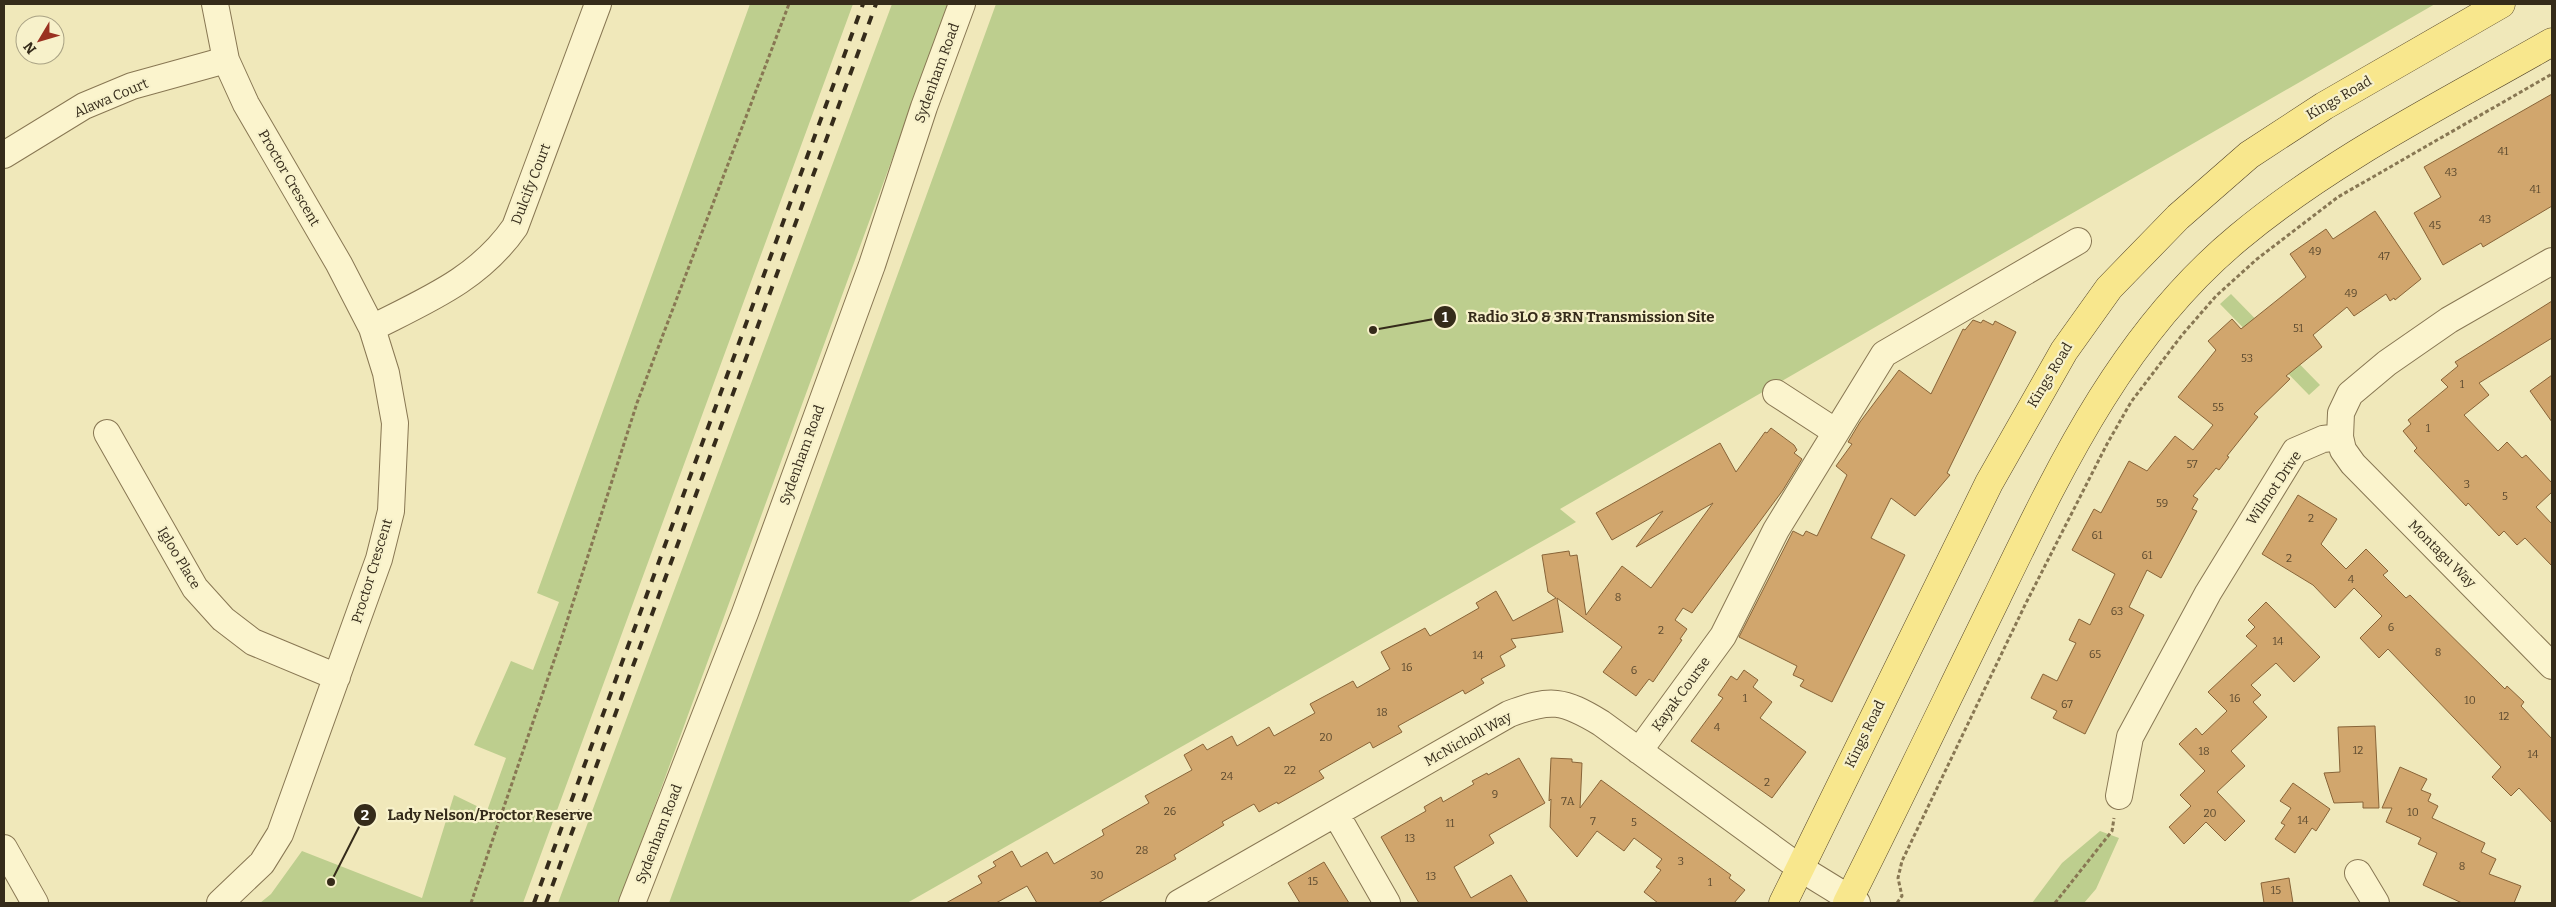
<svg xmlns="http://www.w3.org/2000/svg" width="2556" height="907" viewBox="0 0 2556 907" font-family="Bitter,serif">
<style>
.green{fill:#bdce8e}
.building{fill:#d1a66d;stroke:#886438}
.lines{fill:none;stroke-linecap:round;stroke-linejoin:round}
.minor-casing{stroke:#887753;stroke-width:28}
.major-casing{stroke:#544429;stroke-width:29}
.path{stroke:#887753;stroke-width:3;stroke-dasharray:4 2.5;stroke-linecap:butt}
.minor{stroke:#fbf4cd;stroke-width:26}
.major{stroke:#f8e78d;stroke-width:28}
.rail{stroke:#352b1a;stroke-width:4;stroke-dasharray:9 9;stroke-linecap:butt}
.labels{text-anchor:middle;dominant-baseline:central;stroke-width:4.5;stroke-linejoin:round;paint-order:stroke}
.number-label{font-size:11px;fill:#5c4a2f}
.street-label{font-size:14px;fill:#352b1a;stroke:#f7f1ca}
.leader{fill:none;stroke:#352b1a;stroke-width:2}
.callout-dot{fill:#352b1a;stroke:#f7f1ca;stroke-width:2}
.mark-label{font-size:15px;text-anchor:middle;font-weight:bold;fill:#fff}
.callout-label{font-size:15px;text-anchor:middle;font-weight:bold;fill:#352b1a;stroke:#f7f1ca;stroke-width:4.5;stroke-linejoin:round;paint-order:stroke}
</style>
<rect width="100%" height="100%" fill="#f0e8ba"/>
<!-- green -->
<path class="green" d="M750,4h103l-330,899h-263l11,-9 31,-43 120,47 32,-103 33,16 19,-53 -32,-13 37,-84 22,9 26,-68 -22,-9z
M892,4h57l-330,899h-61z
M996,4h1439l-875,505 16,13 -669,381h-238z
M2231,294l89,91 -11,10 -89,-91z
M2100,831l19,7 -23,51 -12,14h-52l30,-40z"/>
<!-- building -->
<path class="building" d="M2552,94v112l-69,41 -2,-4 -38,22 -29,-52 27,-16 -17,-30z
M2375,211l46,68 -26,21 -1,-2 -4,3 -4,-7 -32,22 -7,-9 -34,28 9,12 -36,29 4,3 -36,35 4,3 -31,39 2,1 -10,13 -3,-2 -23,28 5,3 -6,10 5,2 -36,67 -14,-8 -18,37 15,8 -59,119 -32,-16 4,-7 -26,-13 12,-24 14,7 19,-38 -7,-3 10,-21 11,6 25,-51 -43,-24 22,-41 7,4 28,-52 18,10 28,-35 18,14 20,-25 -35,-28 38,-47 -8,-9 24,-22 9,10 65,-52 -16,-23 36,-25 7,10z
M2552,301v37l-73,45 10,12 -25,20 34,36 9,-9 15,16 4,-3 26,28v9l-16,15 16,17v42l-27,-28 -8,7 -13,-14 -5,5 -31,-33 -2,3 -52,-55 3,-3 -14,-17 8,-7 -3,-4 40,-33 -7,-7 17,-14 -3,-4z
M1973,320l8,3 2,-3 10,5 2,-4 21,11 -69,141 3,2 -35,41 -24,-18 -20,40 34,17 -73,147 -32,-16 4,-6 -11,-5 4,-9 -58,-29 54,-106 10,5 3,-5 11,5 30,-61 -11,-9 16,-22 -4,-2 12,-20 39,-52 32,24 32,-65 2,1z
M2552,375v47l-22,-31z
M1771,428l23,17 3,5 -3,3 8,6 -19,31 -91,123 -9,-5 -8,12 12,9 -7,10 2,1 -29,42 -4,-3 -13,17 -33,-24 19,-25 -65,-49 6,34 -52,7 5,8 -16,9 5,10 -24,13 3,4 -19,11 -2,-4 -65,36 4,6 -29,16 -3,-6 -51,29 5,7 -46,26 -1,-2 -18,10 -5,-8 -32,18 2,3 -50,30 2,4 -78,44h-61l-10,-17 -31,17h-50l36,-20 -4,-7 18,-10 -3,-4 19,-11 9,16 26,-15 7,12 50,-29 -2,-5 47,-27 -4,-7 47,-26 -8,-15 19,-11 4,6 25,-14 5,10 32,-19 5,9 41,-23 -5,-9 43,-23 4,7 33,-19 -9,-17 44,-24 5,8 49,-28 -3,-5 20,-12 17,30 43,-23 -8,-6 -6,-37 27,-4 1,5 7,-1 9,60 36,-49 29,22 62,-85 -77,44 27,-36 -51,29 -16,-27 124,-70 16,29 29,-40 2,1z
M2298,495l39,24 -16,25 25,25 20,-20 22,22 -5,4 23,23 4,-3 95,94 2,-3 17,16 -3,4 31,33v84l-33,-35 -8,8 -19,-19 9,-10 -113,-118 -9,9 -19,-20 22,-22 -28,-28 -19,20 -22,-23 -51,-31z
M2266,602l54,55 -26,25 -18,-19 -25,22 10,10 -8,7 14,15 -36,34 14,15 -28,26 28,29 -20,20 -19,-19 -22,22 -15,-17 22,-21 -11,-11 25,-24 -26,-27 17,-16 6,7 25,-24 -19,-19 49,-46 -11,-10 9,-9 -7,-7z
M1744,670l14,10 -5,7 19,15 -12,16 46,34 -34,46 -81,-57 32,-43 -5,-3 13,-19 6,4z
M2375,726l4,82h-16v-6l-29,1 -10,-30 16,-1 -2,-45z
M1519,758l26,45 -56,32 5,8 -40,24 17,31 40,-23 17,28h-109l-38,-66 45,-26 -2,-4 17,-10 2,5 31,-18 -2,-3 15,-8 1,2z
M1551,758l21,1v3l10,1 -2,45 21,-28 130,95 -2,3 16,12 -11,13h-76l-14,-11 17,-22 -5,-3 6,-8 -28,-21 -10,13 -27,-20 -20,26 -27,-30 1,-28 -2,2z
M2400,767l27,12 -6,11 10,4 -3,7 10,5 -6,12 53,25 -4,9 15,7 -7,15 32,12 -7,17h-52l-39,-18 14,-32 -19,-9 3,-6 -35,-16 6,-14h-10z
M2293,783l37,26 -14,22 -4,-3 -17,25 -20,-14 10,-14 -4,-2 10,-15 -11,-7z
M1324,862l25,41h-49l-12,-20z
M2289,878l4,25h-29l-3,-20z"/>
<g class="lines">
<!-- minor casing -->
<g class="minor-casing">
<path id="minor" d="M215,4l11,56 20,44 93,160 33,64 14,45 9,50 -4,88 -12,48 -99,275 -18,29 -42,40
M4,155l80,-49 48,-20 94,-26
M372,328c55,-28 107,-49 143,-101l83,-223
M1776,393l60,39
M107,433l88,155 28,31 30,23 84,35
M2340,437l3,13 10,14 199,202
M1639,751l84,-115 53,-106 108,-176 194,-113
M2119,796l11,-59 78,-144 87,-142 28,-12 17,-2 1,-24 9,-19 37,-31 62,-43 103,-59
M1336,814l51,89
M4,848l31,55
M2358,873l18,30
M632,903l113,-290 127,-348 52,-158 38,-103
M1179,903l330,-189c42,-16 54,-14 92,9l199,145 57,35"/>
</g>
<!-- major casing -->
<g class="major-casing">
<path id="major" d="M1783,903l206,-420 75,-132 45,-63 69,-71 71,-62 75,-49 177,-102
M1847,903c51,-101 100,-204 150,-306 64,-132 126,-264 242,-360 95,-79 207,-134 313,-195"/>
</g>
<!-- path -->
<path class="path" d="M471,903l89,-260 77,-240 152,-399
M1897,903l5,-7 -4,-18 4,-17 123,-256 82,-161 24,-42 51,-67 34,-39 41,-37 81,-62 214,-123
M2055,903l57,-72 2,-13"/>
<!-- minor -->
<use href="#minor" class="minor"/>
<!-- major -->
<use href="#major" class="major"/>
<!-- rail -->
<path class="rail" d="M534,903l329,-899
M546,903l330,-899"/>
</g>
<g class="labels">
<!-- number labels -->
<g class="number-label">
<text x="2503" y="151">41</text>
<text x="2451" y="172">43</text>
<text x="2535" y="189">41</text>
<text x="2485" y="219">43</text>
<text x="2435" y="225">45</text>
<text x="2315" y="251">49</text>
<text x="2384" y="256">47</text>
<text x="2351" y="293">49</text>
<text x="2298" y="328">51</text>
<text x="2247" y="358">53</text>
<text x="2462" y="384">1</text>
<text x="2218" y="407">55</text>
<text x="2428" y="428">1</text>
<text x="2192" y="464">57</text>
<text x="2467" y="484">3</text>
<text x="2505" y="496">5</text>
<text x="2162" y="503">59</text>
<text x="2311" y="518">2</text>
<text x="2097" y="535">61</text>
<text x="2147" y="555">61</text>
<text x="2289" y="558">2</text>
<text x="2351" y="579">4</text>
<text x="1618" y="597">8</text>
<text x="2117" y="611">63</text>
<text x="2391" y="627">6</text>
<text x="1661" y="630">2</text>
<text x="2278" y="641">14</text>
<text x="2438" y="652">8</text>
<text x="2095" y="654">65</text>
<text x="1478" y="655">14</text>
<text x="1407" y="667">16</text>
<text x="1634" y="670">6</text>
<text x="1745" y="698">1</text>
<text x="2235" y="698">16</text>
<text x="2470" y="700">10</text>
<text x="2067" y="704">67</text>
<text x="1382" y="712">18</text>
<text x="2504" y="716">12</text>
<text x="1717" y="727">4</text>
<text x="1326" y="737">20</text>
<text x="2358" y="750">12</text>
<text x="2204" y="751">18</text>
<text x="2533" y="754">14</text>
<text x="1290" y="770">22</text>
<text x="1227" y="776">24</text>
<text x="1767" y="782">2</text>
<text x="1495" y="794">9</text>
<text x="1568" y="801">7A</text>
<text x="1170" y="811">26</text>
<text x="2413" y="812">10</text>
<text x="2210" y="813">20</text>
<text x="2303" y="820">14</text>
<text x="1593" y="821">7</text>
<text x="1634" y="822">5</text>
<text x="1450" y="823">11</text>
<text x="1410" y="838">13</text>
<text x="1142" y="850">28</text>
<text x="1681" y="861">3</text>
<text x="2462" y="866">8</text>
<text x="1097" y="875">30</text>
<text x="1431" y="876">13</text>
<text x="1313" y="881">15</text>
<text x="1710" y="882">1</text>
<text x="2276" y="890">15</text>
</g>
<!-- street labels -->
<g class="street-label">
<text transform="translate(937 73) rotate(-70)">Sydenham Road</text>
<text transform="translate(111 98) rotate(-23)">Alawa Court</text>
<text transform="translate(2339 98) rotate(-30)">Kings Road</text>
<text transform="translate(289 178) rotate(60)">Proctor Crescent</text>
<text transform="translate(531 184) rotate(-69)">Dulcify Court</text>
<text transform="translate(2050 375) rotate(-59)">Kings Road</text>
<text transform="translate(802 455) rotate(-70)">Sydenham Road</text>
<text transform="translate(2274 488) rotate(-56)">Wilmot Drive</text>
<text transform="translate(2442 554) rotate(45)">Montagu Way</text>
<text transform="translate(179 558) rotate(59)">Igloo Place</text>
<text transform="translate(372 571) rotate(-73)">Proctor Crescent</text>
<text transform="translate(1681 694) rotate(-54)">Kayak Course</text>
<text transform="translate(1865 734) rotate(-64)">Kings Road</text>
<text transform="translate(1468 739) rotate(-29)">McNicholl Way</text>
<text transform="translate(659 834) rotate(-69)">Sydenham Road</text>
</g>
</g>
<!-- callouts -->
<path class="leader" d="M1373 330L1445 317M331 882L365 815"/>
<g class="callout-dot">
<circle cx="1373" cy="330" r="5"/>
<circle cx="331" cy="882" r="5"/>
<circle cx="1445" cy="317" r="12"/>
<circle cx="365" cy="815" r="12"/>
</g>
<g class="mark-label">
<text x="1445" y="322">1</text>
<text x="365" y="820">2</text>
</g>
<g class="callout-label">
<text x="1591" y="322">Radio 3LO &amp; 3RN Transmission Site</text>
<text x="490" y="820">Lady Nelson/Proctor Reserve</text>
</g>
<!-- border -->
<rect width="2556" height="907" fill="none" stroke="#352b1a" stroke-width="10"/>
<!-- north arrow -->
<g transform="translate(40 40) rotate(232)"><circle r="24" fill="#f7f1ca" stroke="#a9a284"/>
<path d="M0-4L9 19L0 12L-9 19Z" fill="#9a3120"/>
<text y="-8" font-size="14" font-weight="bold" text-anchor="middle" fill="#352b1a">N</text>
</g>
</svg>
